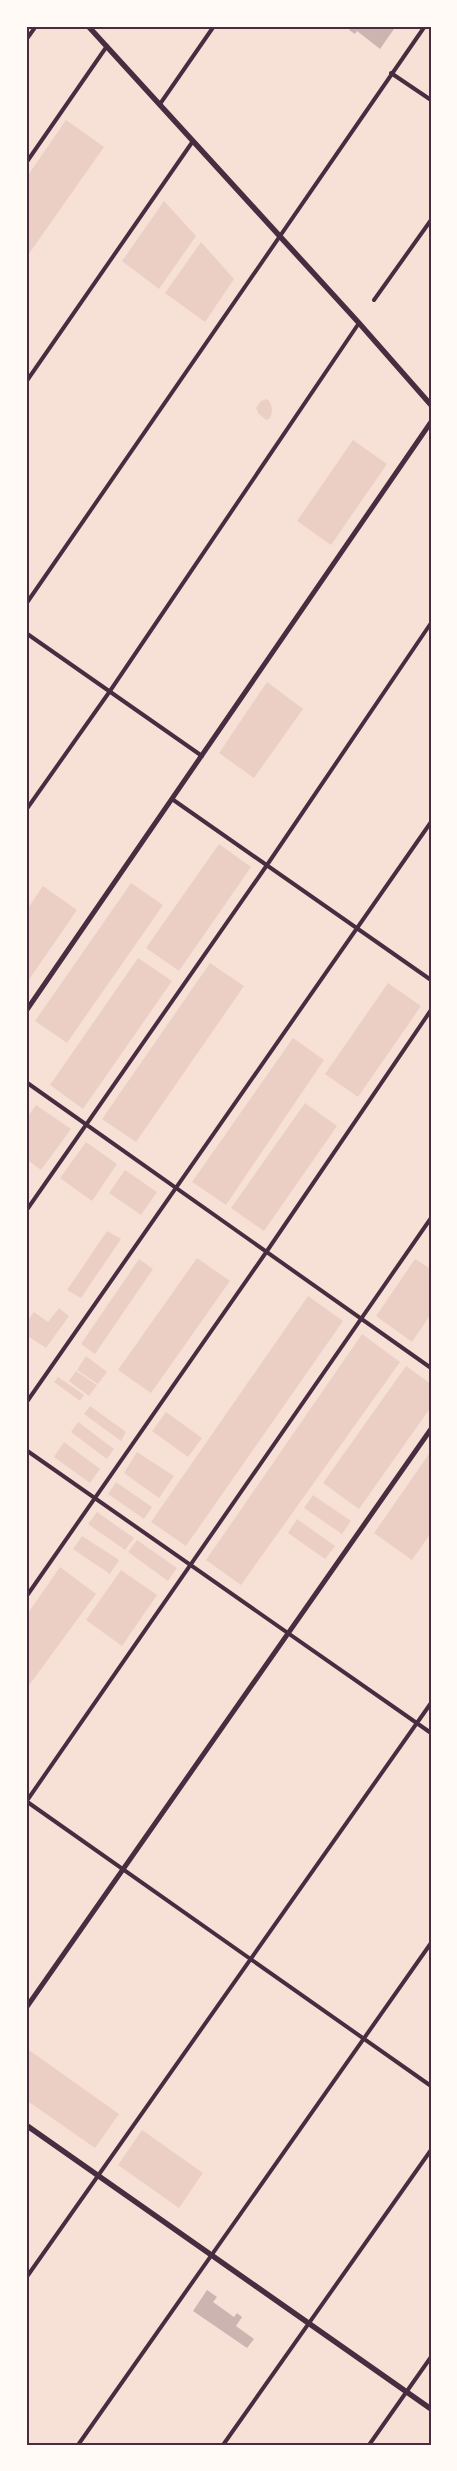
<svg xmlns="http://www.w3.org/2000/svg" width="457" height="2471" viewBox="0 0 457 2471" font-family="Arial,sans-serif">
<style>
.green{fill:#ebcfc5}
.building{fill:#ccb4b1}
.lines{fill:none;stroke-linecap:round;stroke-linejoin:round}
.minor{stroke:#4a2c40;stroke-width:4}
.tertiary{stroke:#4a2c40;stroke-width:5}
.secondary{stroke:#4a2c40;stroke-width:5.5}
.neatline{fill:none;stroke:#4a2c40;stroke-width:2}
</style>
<rect width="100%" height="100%" fill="#f7e1d7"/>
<!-- green -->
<path class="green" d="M66,120l38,27 -78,111v-80z
M164,201l32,35 -37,53 -37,-28z
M201,242l33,37 -29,43 -40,-29z
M267,399c6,5 6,13 3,19l-4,2 -7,-6 -3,-6 5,-7z
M353,440l34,24 -56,81 -34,-24z
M267,682l36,27 -49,69 -35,-25z
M219,844l32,23 -72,104 -33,-23z
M131,883l32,22 -96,138 -32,-22z
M43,886l34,24 -51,74v-73z
M138,958l34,23 -89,128 -33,-24z
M210,963l34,23 -108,156 -34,-23z
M388,983l33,23 -63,91 -33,-23z
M293,1038l31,22 -98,145 -34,-23z
M305,1103l32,23 -73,105 -33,-23z
M36,1105l35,24 -30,41 -15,-11v-40z
M86,1142l31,22 -25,37 -32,-23z
M125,1170l32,22 -16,23 -32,-22z
M107,1231l14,8 -40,59 -14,-8z
M197,1258l33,23 -79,112 -33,-23z
M139,1259l14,10 -58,85 -14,-10z
M415,1259l16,10v45l-19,28 -36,-26z
M308,1296l35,25 -157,225 -35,-24z
M59,1308l10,8 -23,32 -20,-13v-12l8,-11 14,10z
M362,1334l38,28 -159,223 -35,-25z
M86,1356l21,16 -9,12 -21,-14z
M406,1366l25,18v23l-72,102 -36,-26z
M76,1371l21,14 -8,11 -20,-15z
M58,1377l26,18 -4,6 -26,-19z
M90,1406l36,26 -5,9 -37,-27z
M166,1412l36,26 -14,19 -36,-26z
M78,1422l36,27 -7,10 -36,-27z
M64,1442l36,27 -10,14 -36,-26z
M431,1451v82l-19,27 -38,-27z
M137,1452l37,24 -15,22 -35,-25z
M116,1482l36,25 -8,12 -36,-25z
M313,1495l38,26 -9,13 -38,-26z
M97,1512l37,26 -9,12 -37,-26z
M297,1519l38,27 -10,13 -37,-26z
M82,1536l37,24 -9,14 -37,-25z
M137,1540l40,28 -9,13 -40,-29z
M60,1567l36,27 -66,90 -4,-3v-65z
M121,1570l36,25 -35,51 -36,-26z
M26,2048l93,66 -24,34 -69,-48z
M142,2130l61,43 -24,35 -61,-43z"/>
<!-- building -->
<path class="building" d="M349,26h40l5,3 -14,20 -23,-18 -2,3 -6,-4 2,-2z
M207,2290l10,7 -4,5 21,15 3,-4 5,4 -6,9 18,13 -7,9 -54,-37z"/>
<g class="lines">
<!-- minor -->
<path class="minor" d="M26,40l10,-14
M391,73l40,27
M160,104l54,-78
M26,163l81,-117
M374,300l57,-80
M26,382l167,-241
M26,604l399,-578
M26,633l176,123
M172,799l259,181
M26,810l84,-119 249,-368
M26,1082l405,286
M26,1211l241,-346 164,-242
M26,1403l405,-581
M26,1450l405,283
M26,1597l241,-346 164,-241
M26,1801l405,285
M26,1802l405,-584
M26,2278l405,-575
M78,2445l353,-502
M223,2445l208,-295
M369,2445l62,-88"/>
<!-- tertiary -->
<path class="tertiary" d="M26,1011l405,-589
M26,2008l405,-579"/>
<!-- secondary -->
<path class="secondary" d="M88,26l271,297 72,82
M26,2125l405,284"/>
</g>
<!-- border -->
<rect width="457" height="2471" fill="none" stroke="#fffaf5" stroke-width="55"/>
<rect x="28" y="28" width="402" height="2416" class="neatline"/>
</svg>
